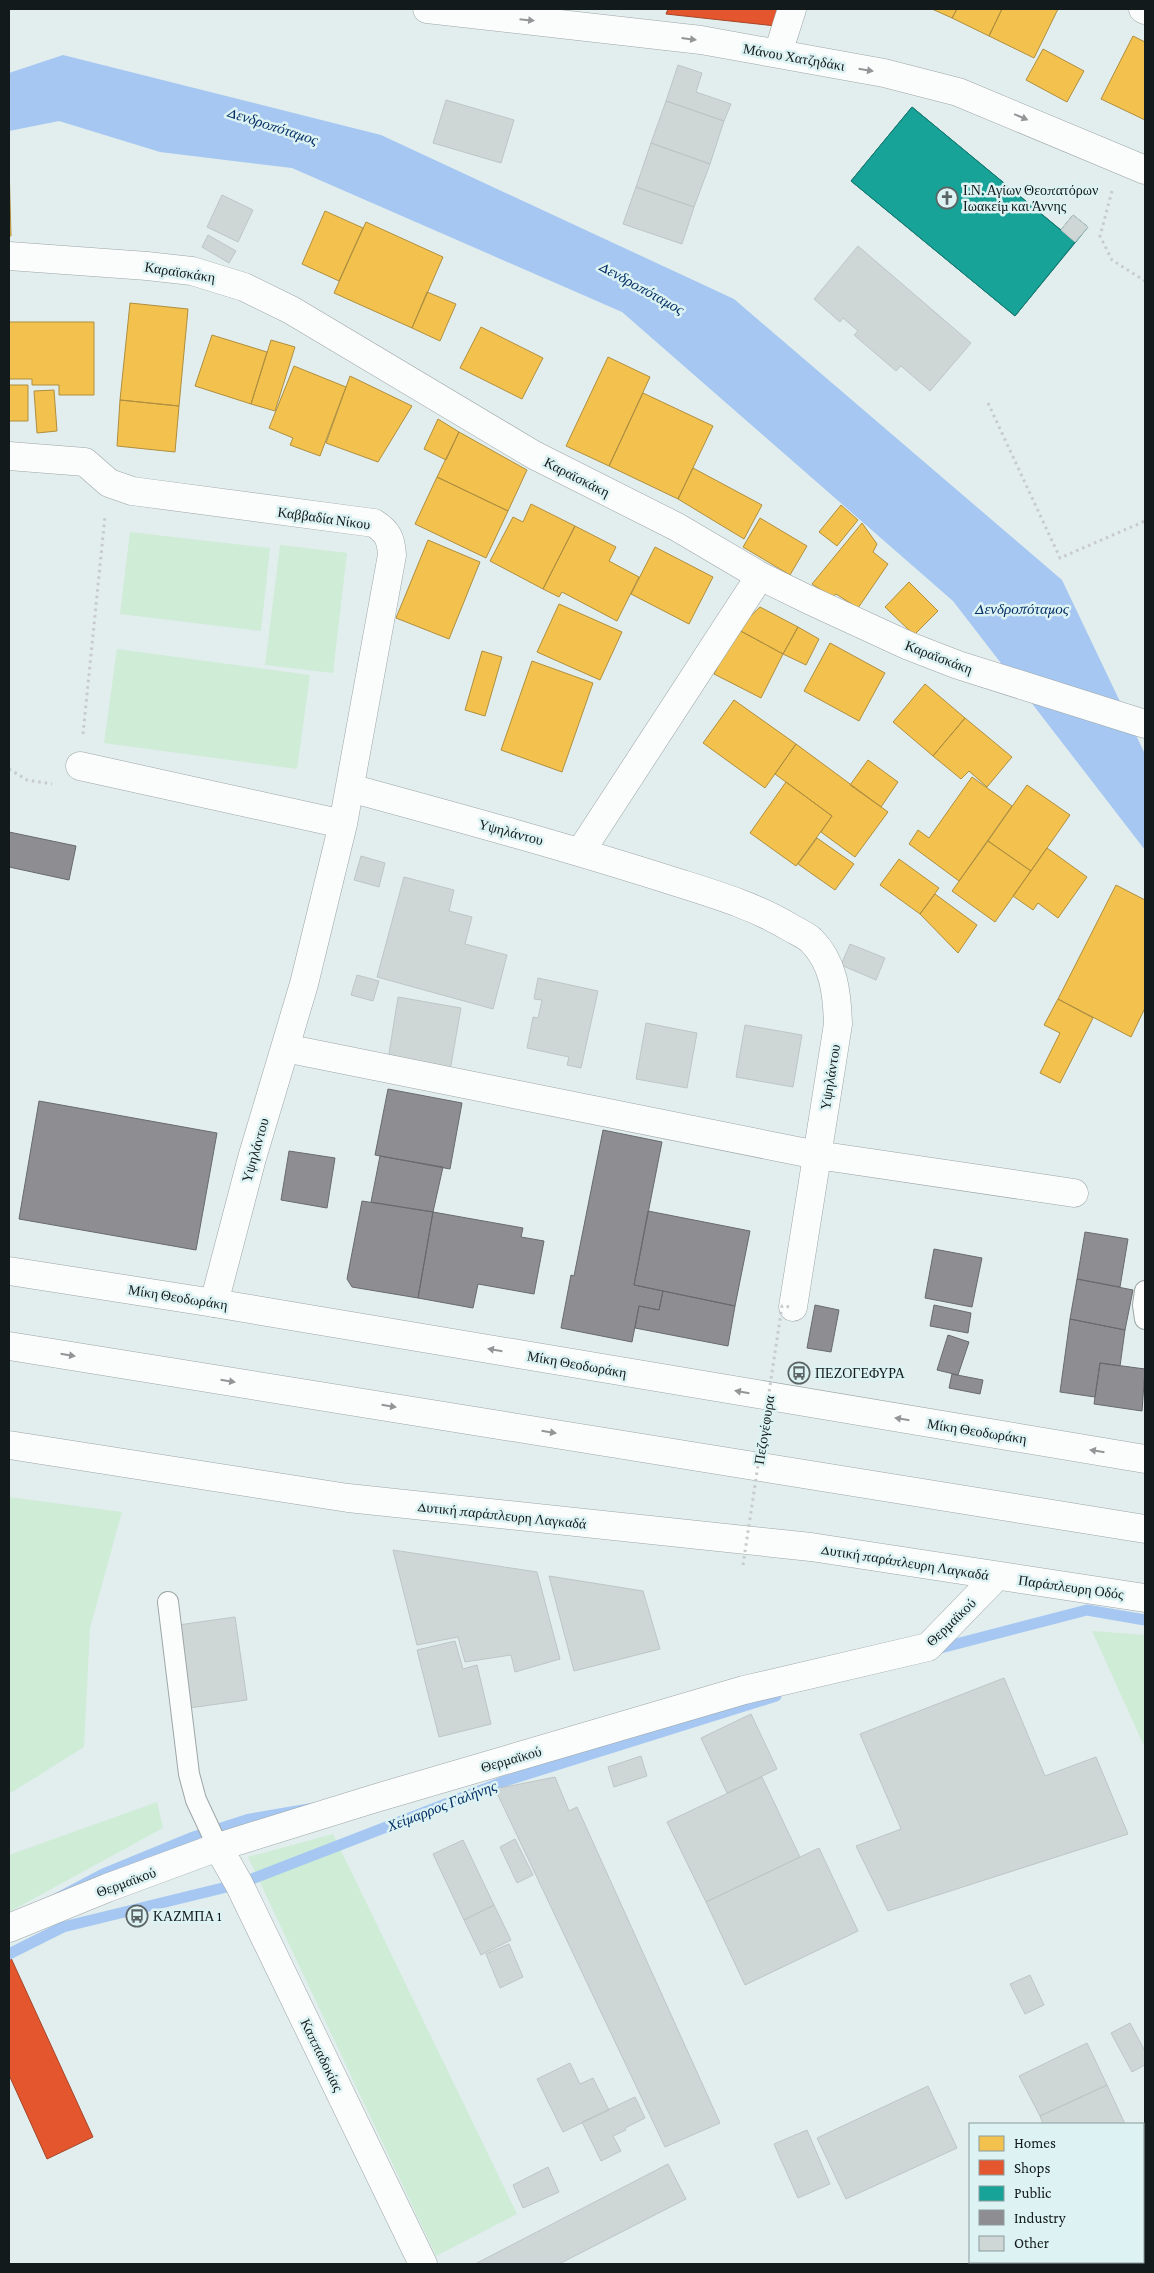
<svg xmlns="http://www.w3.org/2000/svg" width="1154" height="2273" viewBox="0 0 1154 2273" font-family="'Crimson Pro',serif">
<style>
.green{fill:#ceecd6}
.water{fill:#a5c7f2}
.homes{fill:#f2c14e;stroke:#af8f3f}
.shops{fill:#e4572e;stroke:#a54528}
.public{fill:#17a398;stroke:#167a72}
.industry{fill:#8d8d92;stroke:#686a6e}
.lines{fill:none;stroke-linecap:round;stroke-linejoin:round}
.stream{stroke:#a5c7f2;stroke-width:11}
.building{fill:#ced6d6;stroke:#bec6c5}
.service-casing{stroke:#9da5a6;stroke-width:22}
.minor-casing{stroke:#9da5a6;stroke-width:29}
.tertiary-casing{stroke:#9da5a6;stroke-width:29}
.trunk-casing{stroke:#9da5a6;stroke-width:29}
.path{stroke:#c7cbcc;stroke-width:3;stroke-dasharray:2.5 4;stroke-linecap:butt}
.service{stroke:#fbfcfc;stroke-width:20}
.minor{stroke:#fbfcfc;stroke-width:28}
.tertiary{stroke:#fbfcfc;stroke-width:28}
.trunk{stroke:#fbfcfc;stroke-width:28}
.path-bridge{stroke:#c7cbcc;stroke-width:3;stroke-dasharray:2.5 4;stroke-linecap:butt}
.oneway{fill:#939697}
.labels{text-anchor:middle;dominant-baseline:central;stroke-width:5;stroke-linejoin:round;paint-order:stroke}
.street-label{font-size:14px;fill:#131a1b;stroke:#ddf2f3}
.poi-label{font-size:14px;fill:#131a1b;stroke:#ddf2f3;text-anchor:start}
.water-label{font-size:15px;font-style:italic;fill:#043065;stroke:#ddf2f3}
</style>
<rect width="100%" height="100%" fill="#e2edee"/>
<!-- green -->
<path class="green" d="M130,532l140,16 -9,83 -141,-17z
M280,545l67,8 -14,120 -68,-8z
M117,649l193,26 -13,94 -193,-26z
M9,1497l113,15 -32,116 -6,119 -75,47z
M1092,1631l53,4v113z
M157,1802l6,26 -154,84v-57z
M333,1834l184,380 -81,42 -188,-399z"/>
<!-- water -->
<path class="water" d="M63,55l318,80 353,164 328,281 83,174v96l-192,-249 -331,-289 -330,-144 -132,-16 -101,-31 -50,10v-58z
M369,1793l-340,114 72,-38 90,-37 56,-18z"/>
<!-- homes -->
<path class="homes" d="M932,9h25l-5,9z
M957,9h45l-13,27 -37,-18z
M1002,9h56l-24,49 -45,-22z
M1133,36l12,6v78l-44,-21z
M1043,49l41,22 -17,31 -41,-22z
M9,163l2,73h-2z
M325,211l38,17 -24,53 -37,-17z
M366,222l77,35 -31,71 -78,-35z
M427,292l29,12 -16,37 -28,-13z
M130,303l58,6 -9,97 -59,-6z
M9,322h85v73h-35v-10h-27v-6h-23z
M481,327l62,31 -21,41 -62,-31z
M212,335l55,17 -16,52 -56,-18z
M271,340l24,7 -20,64 -24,-7z
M608,357l42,20 -41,89 -43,-20z
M294,366l52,21 -26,69 -30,-11 3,-7 -24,-10z
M350,376l62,30 -34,56 -52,-19z
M9,385h19v36h-19z
M54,390l3,41 -20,2 -3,-42z
M643,393l70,33 -35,73 -69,-33z
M120,400l59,6 -4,46 -58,-6z
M438,419l21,13 -13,28 -22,-11z
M459,432l68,38 -19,41 -71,-34z
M693,468l69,37 -18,34 -66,-40z
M437,477l71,34 -22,47 -71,-34z
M531,504l44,22 -32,63 -53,-28 23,-44 10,5z
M841,505l17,15 -21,26 -18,-14z
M760,518l47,28 -17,29 -47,-28z
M862,523l15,21 -4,8 15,12 -30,44 -22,-14 -4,3 -20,-13z
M575,526l41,21 -7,14 30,16 -22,44 -55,-29 -3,5 -16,-8z
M428,540l52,22 -31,77 -53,-21z
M655,547l58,30 -24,47 -58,-30z
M909,582l29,29 -24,24 -29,-28z
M559,604l63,28 -22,48 -63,-28z
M760,607l38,20 -15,27 -46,-25z
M798,627l21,12 -13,26 -23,-11z
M737,629l46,25 -22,44 -47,-24z
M830,643l55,30 -26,48 -55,-30z
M482,651l20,6 -17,59 -20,-6z
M532,661l61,22 -31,89 -61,-22z
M925,684l40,34 -32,38 -40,-34z
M734,700l62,44 -31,44 -62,-45z
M965,718l47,39 -25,30 -18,-16 -8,8 -28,-23z
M796,744l92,68 -33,45 -34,-25 11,-16 -57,-42z
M868,760l30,22 -17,25 -31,-22z
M972,777l40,29 -53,75 -50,-37 9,-14 11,8z
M786,782l46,34 -36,50 -46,-33z
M1027,785l43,30 -39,56 -43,-30z
M817,838l37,26 -19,26 -37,-26z
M988,841l43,30 -36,51 -43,-31z
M1047,848l40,29 -29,41 -20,-15 -5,7 -20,-14z
M899,859l40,29 -19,26 -40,-29z
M1116,885l29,15v108l-14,29 -73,-38z
M935,894l42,31 -19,28 -38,-39z
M1058,999l35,19 -33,65 -20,-10 20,-40 -16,-8z"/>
<!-- shops -->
<path class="shops" d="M668,9h114l-6,17 -110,-12z
M11,1958l82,179 -46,22 -38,-84v-115z"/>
<!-- public -->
<path class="public" d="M912,107l149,123 12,-15 15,12 -73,89 -164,-135z
M912,107l163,135 -60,74 -164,-135z"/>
<!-- industry -->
<path class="industry" d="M9,832l67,14 -7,34 -60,-13z
M388,1089l74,14 -12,66 -75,-14z
M39,1101l178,32 -21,117 -177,-31z
M603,1130l59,12 -28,143 29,6 -4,19 -20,-4 -7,36 -71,-14 10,-53 3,1z
M289,1151l46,7 -8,50 -46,-8z
M380,1156l63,11 -10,45 -62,-10z
M362,1201l71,11 -15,86 -66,-11 -5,-8z
M648,1211l102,20 -15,75 -101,-21z
M433,1212l90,16 -2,9 23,4 -10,53 -56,-10 -5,24 -55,-10z
M1085,1232l43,7 -8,48 -43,-8z
M934,1249l48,9 -10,49 -47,-9z
M1077,1279l56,11 -8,40 -55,-11z
M663,1291l72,15 -7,40 -93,-18 4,-22 20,4z
M815,1305l24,5 -8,42 -24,-4z
M934,1305l37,8 -3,20 -38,-7z
M1070,1319l55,11 -5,36 -20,-3 -5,34 -35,-5z
M948,1335l21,7 -11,33 -21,-5z
M1100,1363l45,6 -3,42 -48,-7z
M952,1374l31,6 -3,14 -31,-6z"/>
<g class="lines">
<!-- stream -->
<path class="stream" d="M933,1650l154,-40 58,10
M9,1954l54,-27 176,-43 266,-103 271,-85"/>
</g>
<!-- building -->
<path class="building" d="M678,65l24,8 -6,19 35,12 -7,17 -58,-20z
M446,100l68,20 -13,43 -68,-20z
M666,101l58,20 -14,43 -59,-21z
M651,143l59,21 -16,43 -58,-20z
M636,187l58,20 -12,37 -59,-20z
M222,195l31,15 -15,32 -31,-15z
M1073,215l15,12 -13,15 -14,-12z
M208,235l28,16 -7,12 -27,-16z
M858,246l113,97 -41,48 -29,-25 -5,5 -42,-36 4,-4 -15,-13 -3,4 -26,-23z
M361,856l24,7 -6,24 -25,-7z
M404,877l50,13 -5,21 23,6 -7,27 42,11 -14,54 -116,-32z
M850,944l35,14 -9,22 -35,-15z
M357,975l22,6 -6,20 -22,-6z
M538,978l60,13 -17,77 -14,-3 2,-8 -42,-9 6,-31 5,1 4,-18 -8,-1z
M398,997l63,11 -11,63 -62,-11z
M646,1023l51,10 -10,55 -51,-9z
M745,1025l57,10 -9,52 -57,-10z
M393,1550l144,22 23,87 -45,13 -4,-17 -46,7 -7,-25 -41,8z
M549,1576l94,15 17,58 -86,22z
M235,1617l12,83 -58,8 -11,-83z
M455,1641l8,28 14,-4 14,59 -52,13 -22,-87z
M1004,1678l41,98 51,-19 32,77 -240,77 -32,-65 45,-17 -41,-95z
M751,1714l26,55 -50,24 -26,-55z
M641,1756l6,20 -33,11 -6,-20z
M555,1777l14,34 8,-4 143,316 -55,24 -170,-358z
M762,1777l38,80 -94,45 -39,-80z
M515,1839l18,36 -16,8 -17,-36z
M463,1840l31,65 -30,15 -31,-66z
M819,1848l39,83 -113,54 -39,-83z
M494,1905l17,35 -30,15 -17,-35z
M509,1944l14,33 -23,11 -14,-34z
M1030,1975l14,30 -19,9 -15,-30z
M1130,2023l15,28v14l-13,7 -21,-39z
M1087,2043l20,42 -67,31 -21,-40z
M570,2063l10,21 13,-6 16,32 -46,22 -26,-53z
M1107,2085l18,39h-82l-3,-8z
M928,2086l29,62 -111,51 -29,-61z
M635,2097l10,21 -20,10 1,2 -13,6 8,15 -20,10 -19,-39z
M807,2130l23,54 -32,14 -24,-54z
M668,2164l18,35 -127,65h-84z
M1143,2165l2,5v94h-19l-1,-2h18z
M548,2167l11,25 -36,16 -10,-23z
M1027,2262h42l1,2h-42z"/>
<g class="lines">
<!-- service casing -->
<g class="service-casing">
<path id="service" d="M1145,1291l-2,14 2,14
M168,1602l21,172 7,26 22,47"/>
</g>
<!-- minor casing -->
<g class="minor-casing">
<path id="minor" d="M427,9l274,31 183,33 74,19 187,78
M1143,9l2,1
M778,53l14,-44
M9,256l138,10 45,5 52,16 47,23 243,145 143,72 83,49 47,23 102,47 49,19 187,59
M9,456l76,6 24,21 23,8 242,32c14,9 17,16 18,32l-49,269 -39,160 -52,174 -38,145
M80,766l263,58
M350,788c110,30 220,60 329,95 38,12 78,24 112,45 7,4 14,7 20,12 23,23 26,53 27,84l-45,283
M581,851l179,-275
M285,1048l532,107 257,38
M218,1847l21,37 184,380"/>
</g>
<!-- tertiary casing -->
<g class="tertiary-casing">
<path id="tertiary" d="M9,1445l339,53 463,49 334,51
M9,1928l98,-40 111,-41 155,-48 371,-109 184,-43 69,-71"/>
</g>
<!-- trunk casing -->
<g class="trunk-casing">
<path id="trunk" d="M9,1271l205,32 931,156
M9,1346l1136,183"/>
</g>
<!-- path -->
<path class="path" d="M1112,191l-12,45 12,24 33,21
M988,403l72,155 85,-37
M83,734l22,-218
M9,769l18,11 25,4"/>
<!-- service -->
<use href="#service" class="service"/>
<!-- minor -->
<use href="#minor" class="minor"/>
<!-- tertiary -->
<use href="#tertiary" class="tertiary"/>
<!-- trunk -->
<use href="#trunk" class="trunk"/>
<!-- path-bridge -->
<path class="path-bridge" d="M743,1565l39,-259 11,1"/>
</g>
<!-- one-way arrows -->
<defs><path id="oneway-solid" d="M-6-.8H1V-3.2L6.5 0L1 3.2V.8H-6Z" transform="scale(1.25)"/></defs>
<g class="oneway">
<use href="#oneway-solid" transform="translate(527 20) rotate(6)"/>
<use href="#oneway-solid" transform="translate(689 39) rotate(7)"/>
<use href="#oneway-solid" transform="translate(866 70) rotate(9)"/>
<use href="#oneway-solid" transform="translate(1021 117) rotate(23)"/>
<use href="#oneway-solid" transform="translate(495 1350) rotate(-170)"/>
<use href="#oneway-solid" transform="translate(68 1355) rotate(9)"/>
<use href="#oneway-solid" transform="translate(228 1381) rotate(9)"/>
<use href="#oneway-solid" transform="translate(742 1392) rotate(-170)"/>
<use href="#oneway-solid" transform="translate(389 1406) rotate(9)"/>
<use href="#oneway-solid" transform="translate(902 1419) rotate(-171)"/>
<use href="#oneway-solid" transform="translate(549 1432) rotate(9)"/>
<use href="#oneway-solid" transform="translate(1097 1451) rotate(-171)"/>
</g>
<!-- icons -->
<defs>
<g id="church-ring" transform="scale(1.125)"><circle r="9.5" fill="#ddf2f3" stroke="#5b6465" stroke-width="1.5"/><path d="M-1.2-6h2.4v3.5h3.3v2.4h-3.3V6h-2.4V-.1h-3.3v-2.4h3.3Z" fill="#5b6465"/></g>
<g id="bus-ring" transform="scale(1.125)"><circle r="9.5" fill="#ddf2f3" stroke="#5b6465" stroke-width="1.5"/><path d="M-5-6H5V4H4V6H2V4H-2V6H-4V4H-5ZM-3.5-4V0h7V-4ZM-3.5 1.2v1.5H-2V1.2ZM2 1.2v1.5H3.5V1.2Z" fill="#5b6465"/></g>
</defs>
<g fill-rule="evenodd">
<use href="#church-ring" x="947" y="198"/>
<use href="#bus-ring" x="799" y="1373"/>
<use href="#bus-ring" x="137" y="1916"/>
</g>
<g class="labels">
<!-- street labels -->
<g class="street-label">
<text transform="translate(794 57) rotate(10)">Μάνου Χατζηδάκι</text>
<text transform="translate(180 272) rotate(9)">Καραϊσκάκη</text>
<text transform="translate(577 477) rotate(27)">Καραϊσκάκη</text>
<text transform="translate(324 518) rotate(8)">Καββαδία Νίκου</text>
<text transform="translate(939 657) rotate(21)">Καραϊσκάκη</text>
<text transform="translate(511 832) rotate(15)">Υψηλάντου</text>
<text transform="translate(830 1077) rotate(-81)">Υψηλάντου</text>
<text transform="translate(255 1150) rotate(-74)">Υψηλάντου</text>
<text transform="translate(178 1297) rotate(9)">Μίκη Θεοδωράκη</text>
<text transform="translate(577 1364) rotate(10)">Μίκη Θεοδωράκη</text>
<text transform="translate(764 1430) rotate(-81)">Πεζογέφυρα</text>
<text transform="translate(977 1431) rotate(9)">Μίκη Θεοδωράκη</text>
<text transform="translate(502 1515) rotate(6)">Δυτική παράπλευρη Λαγκαδά</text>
<text transform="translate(905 1562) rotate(9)">Δυτική παράπλευρη Λαγκαδά</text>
<text transform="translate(1071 1587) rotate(8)">Παράπλευρη Οδός</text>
<text transform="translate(951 1622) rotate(-44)">Θερμαϊκού</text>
<text transform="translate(511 1759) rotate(-16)">Θερμαϊκού</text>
<text transform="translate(126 1882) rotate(-20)">Θερμαϊκού</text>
<text transform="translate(322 2055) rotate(64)">Καππαδοκίας</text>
</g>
<!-- poi labels -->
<g class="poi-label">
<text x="963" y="190">Ι.Ν. Αγίων Θεοπατόρων<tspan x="963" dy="16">Ιωακείμ και Άννης</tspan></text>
<text x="815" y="1373">ΠΕΖΟΓΕΦΥΡΑ</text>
<text x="153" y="1916">ΚΑΖΜΠΑ 1</text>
</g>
<!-- water labels -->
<g class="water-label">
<text transform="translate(273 126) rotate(18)">Δενδροπόταμος</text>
<text transform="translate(642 288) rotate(29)">Δενδροπόταμος</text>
<text x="1022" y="609">Δενδροπόταμος</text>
<text transform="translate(442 1806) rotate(-21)">Χείμαρρος Γαλήνης</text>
</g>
</g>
<!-- border -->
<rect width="1154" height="2273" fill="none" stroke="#131a1b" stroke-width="20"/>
<!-- legend -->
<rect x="969" y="2123" width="175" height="140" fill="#ddf2f3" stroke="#8c9c9d"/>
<rect x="979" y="2136" width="25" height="15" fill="#f2c14e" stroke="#8c9c9d"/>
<text x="1014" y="2148" font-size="15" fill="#131a1b">Homes</text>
<rect x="979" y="2160" width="25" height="15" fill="#e4572e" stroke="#8c9c9d"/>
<text x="1014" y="2173" font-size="15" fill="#131a1b">Shops</text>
<rect x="979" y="2186" width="25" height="15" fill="#17a398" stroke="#8c9c9d"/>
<text x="1014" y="2198" font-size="15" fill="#131a1b">Public</text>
<rect x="979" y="2210" width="25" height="15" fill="#8d8d92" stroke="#8c9c9d"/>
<text x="1014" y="2223" font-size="15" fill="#131a1b">Industry</text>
<rect x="979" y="2236" width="25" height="15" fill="#ced6d6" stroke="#8c9c9d"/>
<text x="1014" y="2248" font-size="15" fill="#131a1b">Other</text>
</svg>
